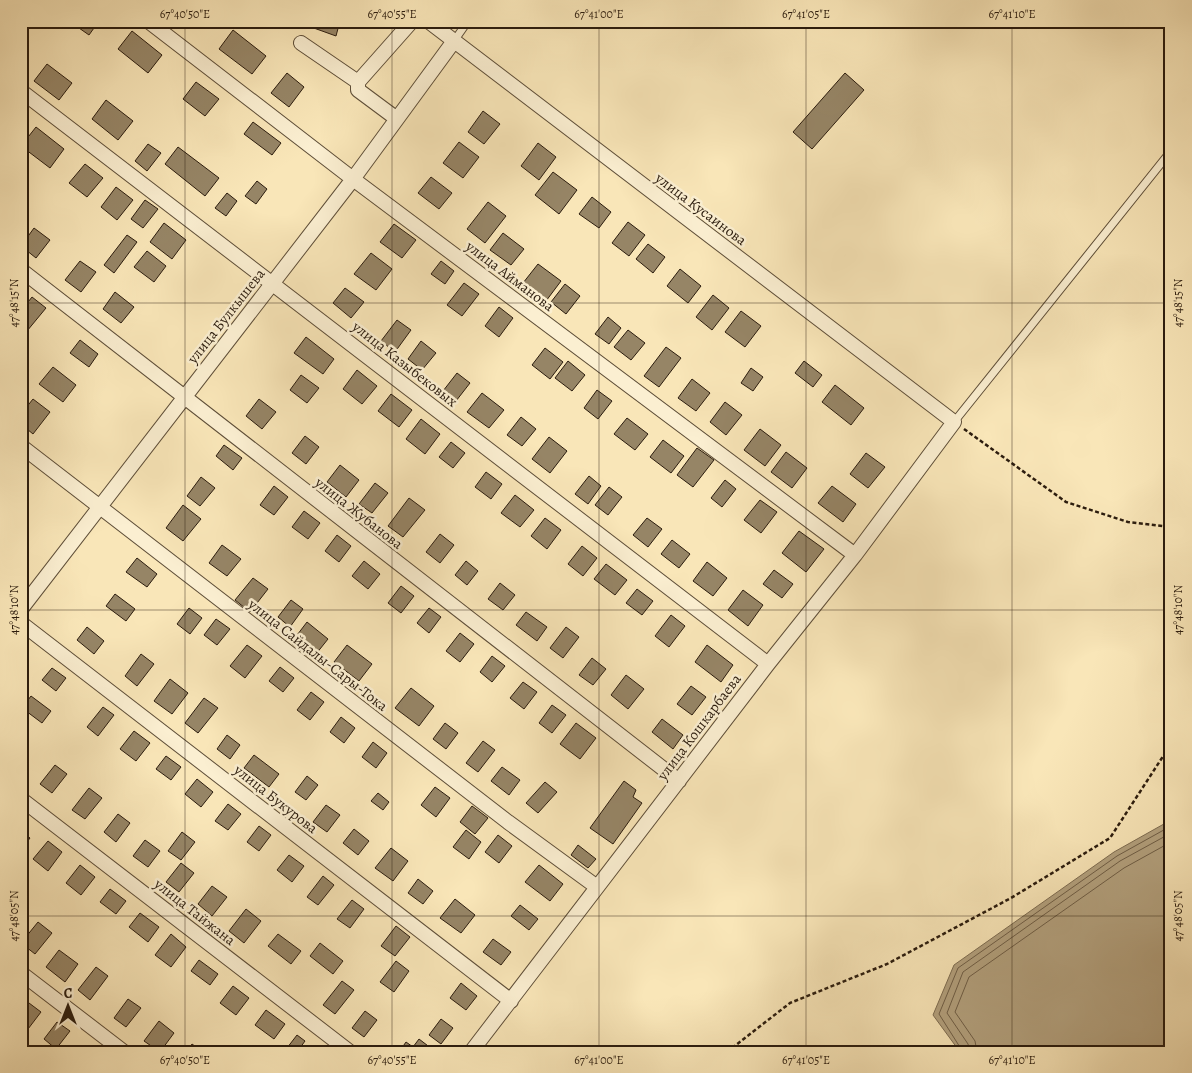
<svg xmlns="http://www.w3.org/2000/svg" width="1192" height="1073" viewBox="0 0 1192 1073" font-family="Alegreya,serif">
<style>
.water{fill:#b3a17e;stroke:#7d6c51}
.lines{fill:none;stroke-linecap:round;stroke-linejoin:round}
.shore{stroke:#6f5e46;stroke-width:1}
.building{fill:#968566;stroke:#2b1c0e}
.lane-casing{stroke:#5e4e38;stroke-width:9}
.street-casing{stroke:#5e4e38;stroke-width:16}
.path{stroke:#2b1c0e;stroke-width:2.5;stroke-dasharray:4 2.5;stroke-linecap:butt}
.lane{stroke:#fbefd1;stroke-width:7}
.street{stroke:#fbefd1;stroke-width:14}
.ticks{fill:none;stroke:#2b1c0e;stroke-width:1;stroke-opacity:0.45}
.labels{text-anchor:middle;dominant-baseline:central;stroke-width:5;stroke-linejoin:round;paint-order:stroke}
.street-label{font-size:15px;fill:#2b1c0e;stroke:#fbefd1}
.neatline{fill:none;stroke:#2b1c0e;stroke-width:2}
.ticks-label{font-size:12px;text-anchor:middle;fill:#2b1c0e}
</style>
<rect width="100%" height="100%" fill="#f9e6b8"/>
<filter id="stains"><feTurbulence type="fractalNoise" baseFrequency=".004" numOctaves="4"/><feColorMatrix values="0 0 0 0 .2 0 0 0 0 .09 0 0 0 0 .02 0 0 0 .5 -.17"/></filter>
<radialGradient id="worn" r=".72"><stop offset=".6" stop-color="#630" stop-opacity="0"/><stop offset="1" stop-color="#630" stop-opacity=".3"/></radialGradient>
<!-- water -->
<path class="water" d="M1171,820v232h-211l-27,-37 21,-50 160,-113z"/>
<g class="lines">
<!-- shore -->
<path class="shore" d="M963,1052l-24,-38 19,-46 159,-112 54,-30
M970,1052l-2,-8 -21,-31 16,-41 157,-111 51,-28
M977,1052l-2,-11 -20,-29 14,-35 155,-109 47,-26"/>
</g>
<!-- building -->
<path class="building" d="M84,21h15l-10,14 -10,-7z
M313,21h27l-4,15 -25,-9z
M233,30l33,26 -14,18 -33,-25z
M132,31l30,24 -14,18 -30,-24z
M47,64l25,19 -13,17 -25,-19z
M287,73l17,14 -15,20 -18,-14z
M845,73l19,17 -52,59 -19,-17z
M196,82l23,17 -14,17 -22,-17z
M106,100l27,21 -15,19 -26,-21z
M483,111l17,13 -16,20 -16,-12z
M253,122l28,21 -9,12 -28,-21z
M36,127l28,22 -14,19 -29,-22z
M459,142l20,15 -16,21 -20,-15z
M538,143l18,14 -17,23 -18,-14z
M148,144l13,9 -14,18 -12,-10z
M178,147l41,31 -14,18 -40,-32z
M85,164l18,14 -16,19 -18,-14z
M553,172l24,18 -18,24 -24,-19z
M431,177l21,16 -13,16 -21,-16z
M257,181l10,8 -11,15 -11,-8z
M116,187l17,13 -16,20 -16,-13z
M227,193l10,8 -11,15 -11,-8z
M592,197l19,15 -12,16 -20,-14z
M145,200l13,9 -15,19 -12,-9z
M488,202l18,14 -21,27 -18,-14z
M628,222l17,13 -16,21 -17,-13z
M164,223l22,17 -14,19 -22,-17z
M394,224l22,16 -14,18 -22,-16z
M34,228l16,12 -14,18 -15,-12z
M503,233l21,16 -13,16 -21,-15z
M127,235l10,7 -23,31 -10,-8z
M648,244l17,13 -12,16 -17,-14z
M147,251l19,15 -12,16 -20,-15z
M371,253l21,16 -16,21 -22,-16z
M80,261l16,11 -15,20 -16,-12z
M441,261l13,10 -9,13 -14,-10z
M538,264l23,17 -15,20 -23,-18z
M680,269l21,17 -13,17 -21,-17z
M464,283l15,11 -17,22 -15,-11z
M565,284l15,12 -14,18 -15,-12z
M345,288l19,14 -13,16 -18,-15z
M115,292l19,15 -13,16 -18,-14z
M713,295l16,13 -17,22 -16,-13z
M32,297l14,11 -19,23 -6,-4v-16z
M499,307l14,11 -14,19 -14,-11z
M741,311l20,15 -16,21 -20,-15z
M608,317l13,11 -12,16 -14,-10z
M397,320l14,10 -16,22 -14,-11z
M628,330l17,13 -14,17 -17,-13z
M306,337l28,22 -11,15 -29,-21z
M80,340l18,14 -9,13 -19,-14z
M421,341l15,12 -14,17 -14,-11z
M666,347l15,11 -22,29 -15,-11z
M545,348l18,14 -13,17 -18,-14z
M568,361l17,14 -13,16 -17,-13z
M804,361l18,14 -9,12 -18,-14z
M53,367l23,18 -13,17 -24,-18z
M751,368l12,9 -10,14 -12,-8z
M357,370l20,16 -15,18 -19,-15z
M457,373l13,10 -14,18 -13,-10z
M301,375l18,13 -12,15 -17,-13z
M692,379l18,14 -14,18 -18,-13z
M835,385l29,23 -13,17 -29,-23z
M597,390l15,11 -14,18 -14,-11z
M482,393l22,17 -15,18 -22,-16z
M391,394l21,16 -13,17 -21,-16z
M33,399l17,13 -17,22 -12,-10v-10z
M259,399l17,13 -14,17 -16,-13z
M725,402l17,13 -16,20 -16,-13z
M521,417l15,12 -14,17 -15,-11z
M627,418l21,16 -13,16 -21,-16z
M421,419l19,15 -15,20 -19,-15z
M760,429l21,16 -16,21 -21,-16z
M305,436l14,11 -13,17 -14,-11z
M549,437l18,14 -17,22 -18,-14z
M663,440l21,16 -13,17 -21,-16z
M451,442l14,11 -12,15 -14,-11z
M224,445l18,13 -9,12 -17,-14z
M697,448l17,12 -21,27 -16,-12z
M786,452l21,16 -15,20 -21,-16z
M866,453l19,14 -17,21 -18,-14z
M340,465l19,15 -13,17 -19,-15z
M486,472l16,12 -11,15 -16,-12z
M589,476l12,10 -13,18 -13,-10z
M201,477l14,11 -15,18 -13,-10z
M725,480l11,9 -14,18 -11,-9z
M375,483l13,10 -16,20 -13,-9z
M274,486l14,11 -14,18 -14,-10z
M832,486l24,18 -13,18 -25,-19z
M609,487l13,10 -14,18 -13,-10z
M515,495l19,15 -14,17 -19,-14z
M409,498l16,12 -22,27 -15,-11z
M760,500l17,12 -16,21 -17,-13z
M183,505l18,14 -18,22 -17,-13z
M304,511l16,12 -12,16 -16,-12z
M545,518l16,12 -14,19 -16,-13z
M647,518l15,11 -14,18 -15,-12z
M799,531l25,18 -18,23 -24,-19z
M440,534l14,11 -14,18 -14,-11z
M337,535l14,11 -12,16 -14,-11z
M672,540l18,14 -11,14 -18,-14z
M222,545l19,14 -14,17 -18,-13z
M582,546l15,12 -14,18 -15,-12z
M137,558l20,16 -10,13 -21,-15z
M364,561l16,13 -12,15 -16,-13z
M466,561l12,10 -11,14 -12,-10z
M707,562l20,16 -14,18 -20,-15z
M606,564l21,16 -12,15 -21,-16z
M774,570l19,14 -11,14 -19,-14z
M253,578l15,11 -18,23 -15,-12z
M500,583l15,12 -12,15 -15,-11z
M401,586l13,10 -13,17 -13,-10z
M637,589l16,12 -11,14 -16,-12z
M743,590l20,15 -15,21 -20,-16z
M115,594l20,15 -9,12 -20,-15z
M291,600l12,9 -13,18 -12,-10z
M189,608l13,10 -12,16 -13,-10z
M429,608l12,9 -12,16 -12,-10z
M526,612l21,15 -10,14 -21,-16z
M671,615l14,11 -16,21 -14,-11z
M216,619l14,10 -13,16 -13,-10z
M307,622l21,17 -16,20 -21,-16z
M87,627l17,14 -10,13 -17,-14z
M566,627l13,10 -16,21 -13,-10z
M460,633l14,11 -14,18 -14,-11z
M247,645l15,11 -17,22 -15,-12z
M347,645l25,19 -13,17 -25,-19z
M707,645l26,20 -12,17 -26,-20z
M141,654l13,10 -17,22 -12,-10z
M492,656l13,10 -13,16 -12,-10z
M592,658l14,11 -13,16 -14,-10z
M280,667l14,11 -11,14 -14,-11z
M52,668l14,10 -10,13 -14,-11z
M626,675l18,14 -16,20 -17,-14z
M170,679l18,14 -16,21 -18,-13z
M523,682l14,10 -13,17 -14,-11z
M691,686l15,11 -14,18 -15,-11z
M411,688l23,18 -15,20 -24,-18z
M311,692l13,10 -14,18 -13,-10z
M31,696l20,15 -9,12 -20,-15z
M204,698l14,10 -20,25 -13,-10z
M552,705l14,10 -14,18 -13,-10z
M103,707l11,8 -16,21 -11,-9z
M341,717l14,11 -11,15 -14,-11z
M662,719l21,16 -10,14 -21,-17z
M445,723l13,10 -12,16 -13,-10z
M576,723l20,15 -16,21 -20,-15z
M134,731l16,12 -14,18 -16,-12z
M227,735l13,10 -10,14 -13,-10z
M483,741l12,9 -17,22 -12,-9z
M373,742l14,11 -11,15 -14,-11z
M254,755l25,19 -10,13 -25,-19z
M166,756l15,11 -10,13 -15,-11z
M55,765l12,9 -15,19 -12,-9z
M502,767l18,13 -11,15 -18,-14z
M307,776l11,9 -12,15 -11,-8z
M197,779l16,13 -12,15 -16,-13z
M624,781l12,9 -3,7 9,6 -29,41 -23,-16z
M545,782l12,10 -19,21 -12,-10z
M435,787l15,11 -14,19 -15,-12z
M89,788l13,10 -17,21 -13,-9z
M378,793l11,9 -6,8 -12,-9z
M228,804l13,10 -13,16 -13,-9z
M326,805l14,10 -13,17 -14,-10z
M472,806l16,12 -13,16 -15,-12z
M118,814l12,9 -14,19 -12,-10z
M259,826l12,9 -12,16 -12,-9z
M354,829l15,12 -11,14 -15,-12z
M466,830l15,12 -12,17 -16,-12z
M21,831l9,7 -9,12z
M182,832l13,10 -14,18 -13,-9z
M498,835l14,11 -13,17 -14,-11z
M145,840l15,11 -12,16 -15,-11z
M48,841l14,11 -14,19 -15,-12z
M578,845l18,14 -8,9 -17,-13z
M391,848l17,13 -15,20 -18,-13z
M289,855l15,11 -12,16 -15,-12z
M181,863l13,10 -15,19 -13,-10z
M80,865l15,12 -14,18 -15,-12z
M539,865l24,19 -13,17 -25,-19z
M323,876l11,9 -16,20 -11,-8z
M418,879l15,12 -10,13 -15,-11z
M212,886l15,11 -15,19 -14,-12z
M110,889l16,12 -10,13 -16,-12z
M455,899l20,16 -14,18 -21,-15z
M352,900l12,9 -14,19 -13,-9z
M520,905l18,14 -9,11 -18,-14z
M246,909l15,12 -17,22 -15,-12z
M140,913l19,14 -11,15 -19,-15z
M38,922l14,11 -17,21 -14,-11z
M396,926l14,11 -15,19 -14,-10z
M171,934l15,13 -15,20 -16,-12z
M278,934l23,17 -10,13 -23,-18z
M493,939l18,13 -10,13 -18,-13z
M320,943l23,18 -10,13 -23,-18z
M59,950l19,14 -13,18 -19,-15z
M199,960l19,14 -8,11 -19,-14z
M396,961l13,10 -15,21 -14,-10z
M96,967l12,9 -18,24 -12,-10z
M342,981l12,9 -19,24 -12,-9z
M461,983l16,13 -11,14 -16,-12z
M233,986l16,12 -13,17 -16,-12z
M128,999l13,9 -15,19 -12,-9z
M25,1000l16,12 -16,21 -4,-3v-26z
M266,1010l19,14 -11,15 -19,-14z
M365,1011l12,9 -13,17 -12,-9z
M441,1019l12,9 -12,16 -12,-9z
M159,1021l15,12 -14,19 -16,-11z
M57,1022l13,9 -14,18 -12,-10z
M297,1035l8,6 -8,11h-5l-5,-4z
M419,1039l17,13h-37l7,-10 7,5z
M192,1044l11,8h-17z"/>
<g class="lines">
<!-- lane casing -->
<g class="lane-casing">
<path id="lane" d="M454,41l14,-20
M954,422l217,-271"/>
</g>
<!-- street casing -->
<g class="street-casing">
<path id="street" d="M148,21l205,158 502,376
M428,21l526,401 -99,133 -87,109 -297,388
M301,43l57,39
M21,91l747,573
M397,119l-39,-29v-8l54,-61
M21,270l658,511
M21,446l487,376 89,65
M21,609l332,-430 101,-138
M21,623l490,378
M21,799l329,253
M21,973l103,79"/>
</g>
<!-- path -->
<path class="path" d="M964,429l102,73 62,20 43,5
M727,1052l63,-49 97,-39 124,-66 99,-60 61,-94"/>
<!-- lane -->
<use href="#lane" class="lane"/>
<!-- street -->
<use href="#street" class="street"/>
</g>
<!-- ticks -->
<path class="ticks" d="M185,21v1031M392,21v1031M599,21v1031M806,21v1031M1012,21v1031M21,303h1150M21,610h1150M21,916h1150"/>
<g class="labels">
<!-- street labels -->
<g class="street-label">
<text transform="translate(701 209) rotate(37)">улица Кусаинова</text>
<text transform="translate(510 276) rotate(37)">улица Айманова</text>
<text transform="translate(226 316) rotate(-52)">улица Булкышева</text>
<text transform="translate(405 364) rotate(38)">улица Казыбековых</text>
<text transform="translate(359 513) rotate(38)">улица Жубанова</text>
<text transform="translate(318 655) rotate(38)">улица Сайдалы-Сары-Тока</text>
<text transform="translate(699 727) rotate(-53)">улица Кошкарбаева</text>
<text transform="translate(276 799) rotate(38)">улица Букурова</text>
<text transform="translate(195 912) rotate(38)">улица Тайжана</text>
</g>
</g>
<!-- margin -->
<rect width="1192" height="1073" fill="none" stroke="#f9e6b8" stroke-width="55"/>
<!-- north arrow -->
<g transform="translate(68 1006)" stroke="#fbefd1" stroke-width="4" paint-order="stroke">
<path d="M0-4L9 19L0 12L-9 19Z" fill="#2b1c0e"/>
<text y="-8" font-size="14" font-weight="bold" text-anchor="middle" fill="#2b1c0e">С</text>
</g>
<rect x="28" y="28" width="1136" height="1018" class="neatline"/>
<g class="ticks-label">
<text x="185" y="18">67°40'50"E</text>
<text x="392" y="18">67°40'55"E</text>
<text x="599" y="18">67°41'00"E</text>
<text x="806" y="18">67°41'05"E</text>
<text x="1012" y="18">67°41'10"E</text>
<text transform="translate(14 303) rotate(-90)" y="4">47°48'15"N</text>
<text transform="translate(1178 303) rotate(-90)" y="4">47°48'15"N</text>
<text transform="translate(14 610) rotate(-90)" y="4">47°48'10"N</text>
<text transform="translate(1178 610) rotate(-90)" y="4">47°48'10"N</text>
<text transform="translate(14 916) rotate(-90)" y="4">47°48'05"N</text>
<text transform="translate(1178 916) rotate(-90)" y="4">47°48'05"N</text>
<text x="185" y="1064">67°40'50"E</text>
<text x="392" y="1064">67°40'55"E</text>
<text x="599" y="1064">67°41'00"E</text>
<text x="806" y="1064">67°41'05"E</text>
<text x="1012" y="1064">67°41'10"E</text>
</g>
<rect width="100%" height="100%" filter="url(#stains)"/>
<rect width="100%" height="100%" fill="url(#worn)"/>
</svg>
